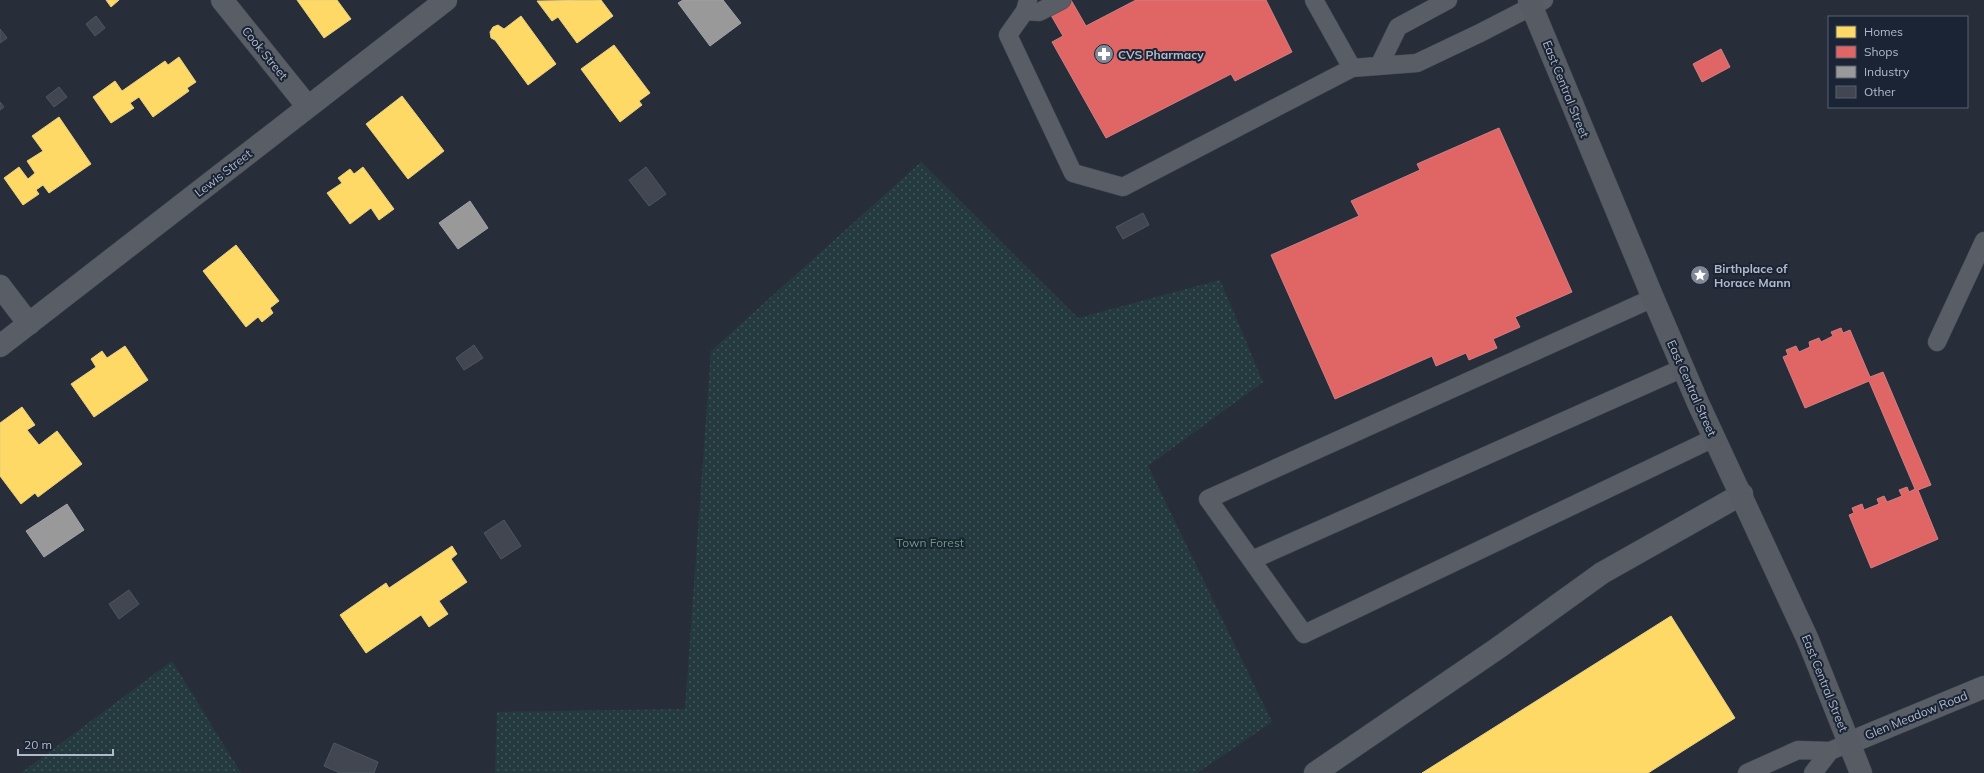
<svg xmlns="http://www.w3.org/2000/svg" width="1984" height="773" viewBox="0 0 1984 773" font-family="Mulish,sans-serif">
<style>
.grass{fill:url(#grass-dots)}
.homes{fill:#ffd966;stroke:#e8d084}
.shops{fill:#e06666;stroke:#d27f84}
.industry{fill:#999;stroke:#a0a3a8}
.building{fill:#414650;stroke:#505660}
.lines{fill:none;stroke-linecap:round;stroke-linejoin:round}
.lane-casing{stroke:#444951;stroke-width:19}
.street-casing{stroke:#444951;stroke-width:23}
.secondary-casing{stroke:#444951;stroke-width:23}
.lane{stroke:#585d66;stroke-width:18}
.street{stroke:#585d66;stroke-width:22}
.secondary{stroke:#575c64;stroke-width:22}
.labels{text-anchor:middle;dominant-baseline:central;stroke-width:4;stroke-linejoin:round;paint-order:stroke}
.street-label{font-size:12px;fill:#b1baca;stroke:#1a2434}
.poi-label{font-size:12px;font-weight:bold;fill:#b1baca;stroke:#1a2434;text-anchor:start}
.park-label{font-size:12px;fill:#659e75;stroke:#1a2434}
</style>
<defs>
<pattern id="grass-dots" width="8" height="8" patternUnits="userSpaceOnUse"><rect width="8" height="8" fill="#243a3f"/><path d="M2 2h.1M6 6h.1" fill="none" stroke="#415459" stroke-width="1.8" stroke-linecap="round"/></pattern>
</defs>
<rect width="100%" height="100%" fill="#282e39"/>
<!-- grass -->
<path class="grass" d="M921,162l157,156 142,-38 43,102 -115,84 124,256 -75,51h-702l2,-61 188,-3 26,-358z
M172,661l69,112h-220z"/>
<!-- homes -->
<path class="homes" d="M106,0h13l-8,7z
M297,0h40l14,19 -27,19z
M601,0l12,16 -36,27 -19,-26 -6,4 -15,-20z
M521,16l35,48 -28,21 -33,-45 -4,-2 -1,-6 3,-5 5,-2 6,4z
M614,45l36,48 -11,8 3,4 -22,17 -39,-53z
M179,57l17,25 -9,6 2,3 -36,26 -14,-20 -9,6 4,5 -23,15 -18,-26 22,-16 7,10 43,-30 3,4z
M402,96l42,55 -36,28 -42,-55z
M59,117l32,47 -42,29 -6,-8 -7,5 3,4 -16,11 -19,-27 15,-11 9,12 7,-6 -8,-12 16,-10 -11,-15z
M363,167l31,42 -15,11 -8,-12 -21,16 -23,-31 15,-10 -4,-5 12,-9 4,5z
M236,245l43,56 -9,7 3,5 -11,9 -4,-5 -12,10 -43,-56z
M125,346l23,34 -54,37 -23,-33 25,-17 -5,-8 11,-8 5,7z
M22,407l13,18 -8,5 12,15 18,-14 25,33 -44,33 -3,-4 -14,11 -21,-28v-53z
M452,546l5,8 -6,5 16,23 -28,19 9,13 -19,13 -8,-12 -55,38 -26,-38 46,-32 3,5z
M1671,616l64,102 -87,55h-226z"/>
<!-- shops -->
<path class="shops" d="M1071,0l15,26 50,-26h130l26,52 -57,29 -4,-7 -125,64 -54,-96 11,-6 -15,-26z
M1721,49l9,18 -28,15 -9,-18z
M1499,128l73,164 -57,25 5,10 -27,12 4,9 -28,12 -3,-7 -30,13 -4,-10 -97,43 -64,-144 88,-39 -8,-15 69,-31 -3,-6z
M1841,328l2,5 7,-3 20,47 13,-5 48,113 -13,5 20,49 -67,29 -22,-53 5,-2 -2,-5 10,-4 2,6 15,-6 -2,-5 7,-3 3,6 15,-6 -3,-6 8,-3 2,5 6,-3 -46,-108 -64,27 -22,-51 5,-2 -2,-5 10,-4 3,6 11,-5 -1,-5 10,-4 2,4 12,-6 -2,-4z"/>
<!-- industry -->
<path class="industry" d="M683,0h40l18,23 -31,23 -32,-43z
M470,201l18,27 -30,21 -19,-26z
M67,504l17,26 -40,27 -18,-26z"/>
<!-- building -->
<path class="building" d="M96,16l9,12 -10,8 -9,-12z
M0,29l7,9 -7,5z
M59,87l8,10 -13,10 -8,-10z
M0,102l4,5 -4,3z
M646,167l20,27 -17,12 -20,-26z
M1143,213l6,12 -26,14 -7,-12z
M474,345l9,13 -19,12 -8,-12z
M504,520l17,26 -20,13 -17,-26z
M129,590l10,14 -20,15 -10,-15z
M334,743l44,19 -4,11h-34l-16,-7z"/>
<g class="lines">
<!-- lane casing -->
<g class="lane-casing">
<path id="lane" d="M1028,0l-3,11 -17,24 65,138 50,14 229,-119 65,-5 63,-30 64,-33
M1314,0l38,68
M1025,11l14,1 23,-12
M1379,66l19,-39 50,-27
M1653,298l-445,201 96,135 410,-196
M1937,342l47,-101
M1252,560l431,-192
M1747,773l51,-23 32,1 19,-8
M1813,773l17,-22"/>
</g>
<!-- street casing -->
<g class="street-casing">
<path id="street" d="M222,0l86,107
M0,286l29,38
M0,346l446,-346
M1849,743l135,-56
M1315,773l183,-125 104,-75 140,-79"/>
</g>
<!-- secondary casing -->
<g class="secondary-casing">
<path id="secondary" d="M1529,0l124,298 45,105 110,237 53,133"/>
</g>
<!-- lane -->
<use href="#lane" class="lane"/>
<!-- street -->
<use href="#street" class="street"/>
<!-- secondary -->
<use href="#secondary" class="secondary"/>
</g>
<!-- icons -->
<defs>
<g id="pharmacy-disc" transform="scale(1)"><circle r="9.5" fill="#818997" stroke="#1a2434"/><path d="M-2-6h4v4h4v4h-4v4h-4v-4h-4v-4h4Z" fill="#fff"/></g>
<g id="sight-disc" transform="scale(1)"><circle r="9.5" fill="#818997" stroke="#1a2434"/><path d="M0-6L1.8-2.2L6-1.7L2.9 1.2L3.7 5.4L0 3.3L-3.7 5.4L-2.9 1.2L-6-1.7L-1.8-2.2Z" fill="#fff"/></g>
</defs>
<g fill-rule="evenodd">
<use href="#pharmacy-disc" x="1104" y="54"/>
<use href="#sight-disc" x="1700" y="275"/>
</g>
<g class="labels">
<!-- street labels -->
<g class="street-label">
<text transform="translate(265 53) rotate(51)">Cook Street</text>
<text transform="translate(1566 89) rotate(68)">East Central Street</text>
<text transform="translate(223 173) rotate(-38)">Lewis Street</text>
<text transform="translate(1692 388) rotate(66)">East Central Street</text>
<text transform="translate(1825 683) rotate(68)">East Central Street</text>
<text transform="translate(1916 715) rotate(-22)">Glen Meadow Road</text>
</g>
<!-- poi labels -->
<g class="poi-label">
<text x="1118" y="54">CVS Pharmacy</text>
<text x="1714" y="268">Birthplace of<tspan x="1714" dy="14">Horace Mann</tspan></text>
</g>
<!-- park labels -->
<g class="park-label">
<text x="930" y="542">Town Forest</text>
</g>
</g>
<!-- legend -->
<rect x="1828" y="16" width="140" height="92" fill="#1a2434" stroke="#566070"/>
<rect x="1836" y="26" width="20" height="12" fill="#ffd966" stroke="#566070"/>
<text x="1864" y="36" font-size="12" fill="#b1baca">Homes</text>
<rect x="1836" y="46" width="20" height="12" fill="#e06666" stroke="#566070"/>
<text x="1864" y="56" font-size="12" fill="#b1baca">Shops</text>
<rect x="1836" y="66" width="20" height="12" fill="#999999" stroke="#566070"/>
<text x="1864" y="76" font-size="12" fill="#b1baca">Industry</text>
<rect x="1836" y="86" width="20" height="12" fill="#414650" stroke="#566070"/>
<text x="1864" y="96" font-size="12" fill="#b1baca">Other</text>
<!-- scale -->
<path d="M18 749v6h95v-6" fill="none" stroke="#b1baca" stroke-width="2"/>
<text x="24" y="749" font-size="12" fill="#b1baca" stroke="#1a2434" stroke-width="3" paint-order="stroke">20 m</text>
</svg>
